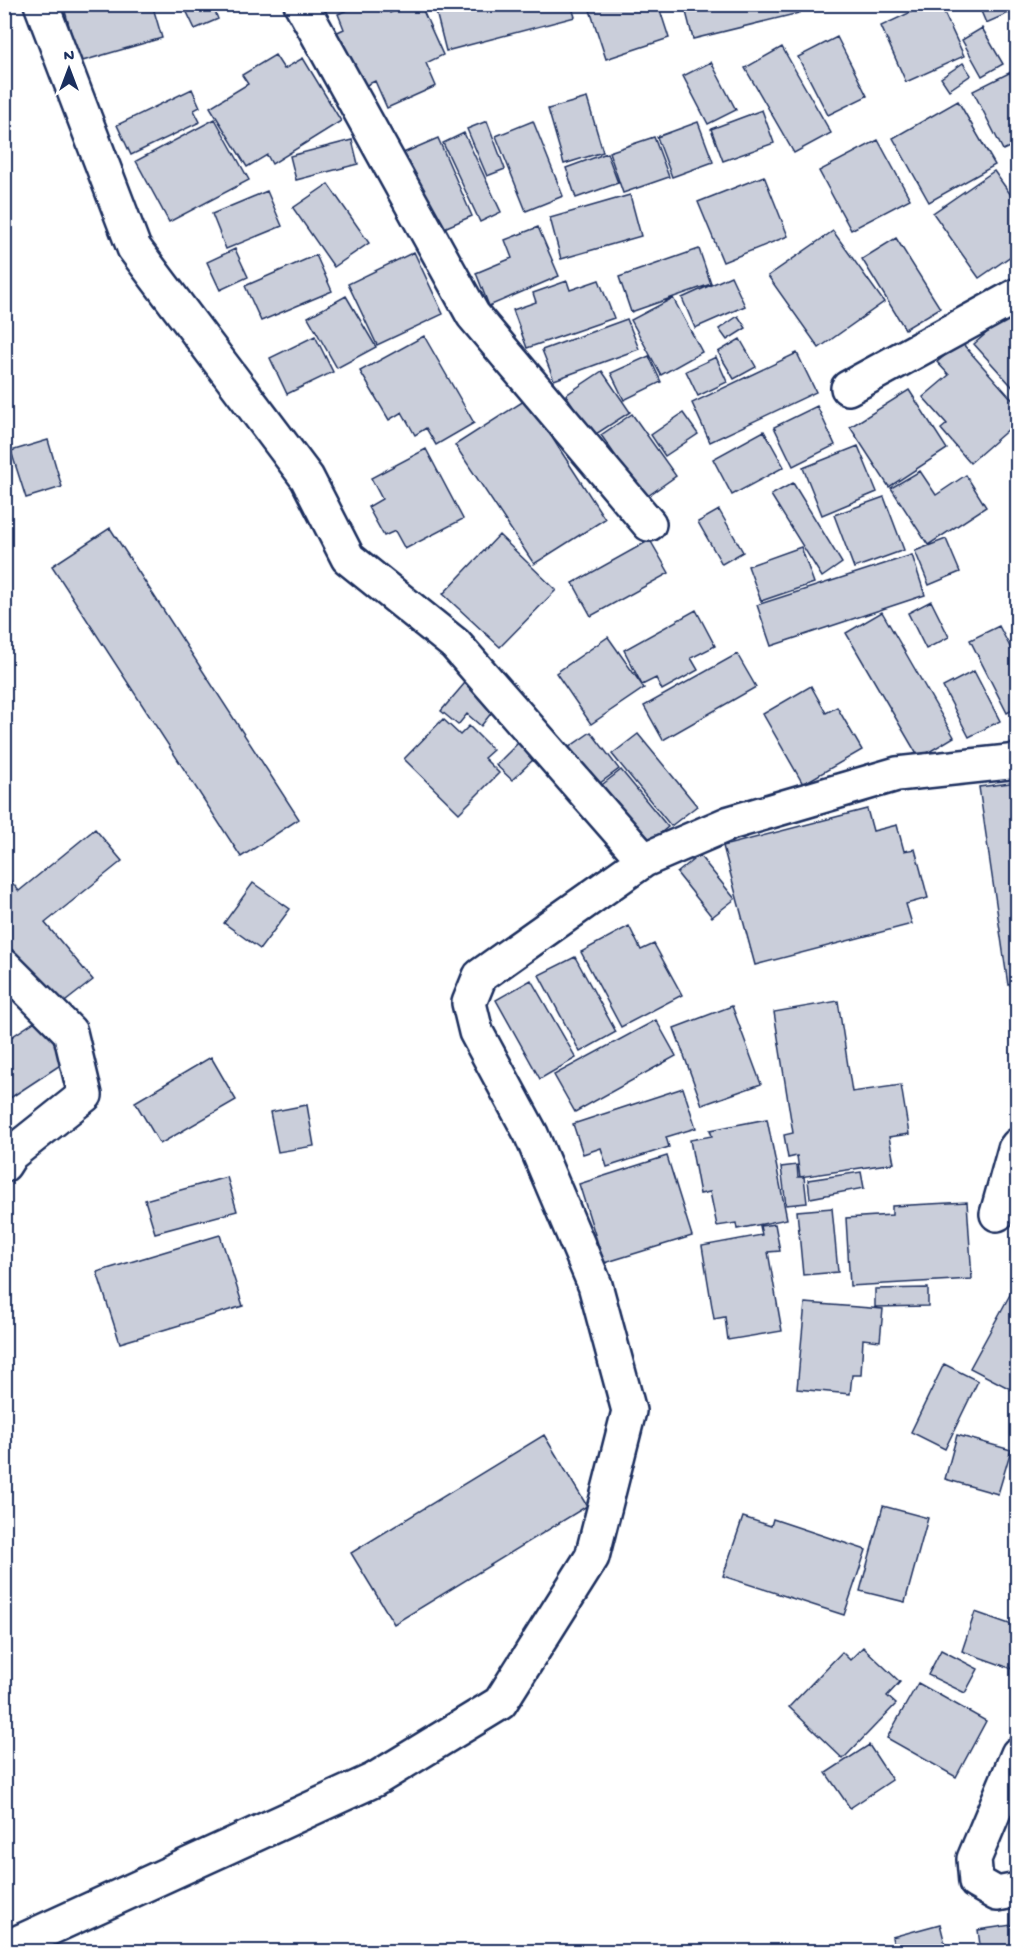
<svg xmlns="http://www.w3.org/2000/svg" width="1022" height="1956" viewBox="0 0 1022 1956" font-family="'Gochi Hand',sans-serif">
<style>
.building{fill:#caceda;stroke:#1b2f5e;stroke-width:1.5}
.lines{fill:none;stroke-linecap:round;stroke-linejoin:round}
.minor-casing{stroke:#1b2f5e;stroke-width:38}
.minor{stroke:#fff;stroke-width:33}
</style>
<rect width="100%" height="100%" fill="#fff"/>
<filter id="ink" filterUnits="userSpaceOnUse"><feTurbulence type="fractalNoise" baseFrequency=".0167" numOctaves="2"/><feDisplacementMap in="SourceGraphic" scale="12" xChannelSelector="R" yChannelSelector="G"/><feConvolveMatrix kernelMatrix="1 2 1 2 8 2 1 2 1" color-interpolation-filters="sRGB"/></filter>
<g filter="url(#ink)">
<!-- building -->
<path class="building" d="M63,4h89l10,34 -83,24z
M193,4h19l6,15 -23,10 -10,-21z
M361,4h26l3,9 18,-9h12l23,51 -17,8 10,23 -49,22 -12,-27 -19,9 -25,-55 13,-6 -6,-15z
M434,4h137l4,13 -129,34z
M588,4h70l11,34 -63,21z
M684,4h113l2,9 -106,26z
M928,4h12l24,52 -58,26 -25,-56z
M978,4h40v5l-32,14z
M982,28l21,36 -21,12 -20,-36z
M837,37l30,59 -39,19 -30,-58z
M782,47l49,86 -37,20 -49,-85z
M275,55l9,14 19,-11 38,63 -69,43 -5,-9 -20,12 -37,-60 38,-23 -6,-9z
M711,62l25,48 -28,14 -25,-48z
M963,63l8,12 -22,15 -8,-12z
M1011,72l7,11v60l-15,7 -30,-59z
M192,89l8,18 -6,3 6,12 -69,33 -14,-30z
M587,98l16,54 -39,12 -16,-55z
M958,101l37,64 -66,37 -36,-64z
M762,110l12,33 -51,18 -12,-32z
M215,119l34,61 -80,42 -33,-61z
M487,121l18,48 -18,7 -20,-47z
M533,121l30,75 -37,15 -30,-75z
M698,122l15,40 -41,15 -15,-40z
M464,133l37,79 -21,10 -37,-79z
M654,137l15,40 -46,16 -14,-41z
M438,138l34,78 -37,16 -34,-78z
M352,140l6,24 -62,16 -6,-24z
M878,140l32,59 -59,31 -32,-59z
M607,153l11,30 -42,15 -10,-30z
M994,171l24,34v46l-39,27 -46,-65z
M764,176l24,60 -65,26 -25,-60z
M328,184l41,59 -35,24 -41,-59z
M267,191l15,35 -56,23 -14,-35z
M630,195l11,41 -80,23 -11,-41z
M538,227l21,49 -70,30 -13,-33 36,-15 -7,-18z
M833,231l51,71 -65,46 -51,-72z
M896,238l44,70 -35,21 -43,-70z
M235,249l13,28 -28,13 -13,-28z
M699,249l12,35 -80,28 -12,-35z
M414,252l29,62 -66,31 -29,-61z
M316,255l16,36 -71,30 -16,-35z
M731,276l14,30 -50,22 -13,-30z
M599,280l15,38 -87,30 -14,-38 23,-8 -3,-9 34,-12 3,9z
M346,296l30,51 -39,21 -29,-51z
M673,298l29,54 -41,23 -30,-55z
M1008,314l10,11v68l-44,-49z
M738,316l8,12 -19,12 -8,-11z
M627,319l12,30 -85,31 -12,-30z
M315,336l18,36 -46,22 -17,-36z
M424,336l50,87 -38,22 -10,-17 -11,7 -13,-23 -13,8 -29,-49z
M740,339l16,28 -22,12 -16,-27z
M961,342l57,64v15l-48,42 -29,-34 6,-5 -24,-27 26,-22 -12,-13z
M797,353l19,39 -106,50 -18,-39z
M649,356l12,26 -37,18 -13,-27z
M716,357l11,25 -29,14 -12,-25z
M602,371l28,41 -37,24 -27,-41z
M909,390l38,59 -58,38 -39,-60z
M527,399l78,120 -71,45 -79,-119z
M817,406l18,39 -42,21 -19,-39z
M683,413l15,21 -33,22 -14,-21z
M632,414l44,62 -31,22 -44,-63z
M764,431l20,36 -52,28 -19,-36z
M48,440l14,47 -36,11 -15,-47z
M858,446l19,46 -55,23 -19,-47z
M426,449l37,70 -58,30 -10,-18 -11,5 -16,-29 14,-8 -11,-21z
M920,471l16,24 30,-20 20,32 -58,38 -37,-57z
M793,483l49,80 -20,14 -51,-82z
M884,497l20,53 -50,18 -20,-53z
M719,510l24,42 -21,12 -24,-42z
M110,528l189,291 -58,38 -189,-291z
M499,535l57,55 -56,57 -57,-53z
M946,539l14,33 -31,13 -14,-34z
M650,540l19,33 -78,43 -18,-33z
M801,547l13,36 -53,18 -13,-35z
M912,555l13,40 -154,51 -14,-41z
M931,601l18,36 -23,12 -18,-36z
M696,610l19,36 -24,12 7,12 -36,20 -6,-12 -14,7 -18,-35z
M882,612l72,125 -35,21 -73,-125z
M999,626l19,36v45l-11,6 -37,-73z
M608,637l36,51 -53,36 -35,-51z
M737,654l19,33 -93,53 -19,-34z
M974,671l26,50 -31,16 -26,-50z
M470,677l30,25 -19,24 -14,-12 -9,11 -17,-14z
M811,686l15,27 11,-6 25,43 -59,34 -40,-70z
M443,719l17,16 9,-9 24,24 -9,8 15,15 -40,40 -55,-54z
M591,732l28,37 -23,17 -28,-38z
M638,734l59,72 -26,20 -59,-72z
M519,742l16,16 -23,22 -16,-15z
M621,770l47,57 -27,22 -47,-58z
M1018,782v201l-10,2 -29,-198z
M867,809l6,22 24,-6 7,26 11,-2 13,49 -22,6 6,20 -157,41 -32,-119z
M95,829l27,32 -77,62 48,57 -36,28 -53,-63v-72l15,18z
M699,855l36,44 -23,18 -35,-44z
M253,883l37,26 -30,40 -36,-26z
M629,926l12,24 13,-6 28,51 -61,32 -40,-75z
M575,957l41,75 -36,20 -41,-77z
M531,980l45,78 -36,21 -44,-79z
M838,1001l14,91 49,-7 8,49 -20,3 5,26 -94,14 -3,-21 -9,2 -4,-23 9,-2 -19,-121z
M732,1006l29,78 -59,21 -28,-77z
M40,1018l28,42 -64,42v-60z
M656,1020l20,36 -101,56 -21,-37z
M211,1057l25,43 -76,44 -25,-42z
M683,1088l13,40 -30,9 3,10 -62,20 -6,-19 -18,6 -10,-30z
M307,1105l7,41 -36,6 -8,-40z
M767,1119l20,100 -50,10 -1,-6 -19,3 -7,-34 -10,2 -10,-54 22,-4 -2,-6z
M667,1156l25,80 -88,27 -25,-79z
M797,1165l1,12h6l3,26 -21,2 -5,-38z
M861,1172l3,16 -54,10 -2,-18z
M227,1177l10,34 -82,22 -10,-33z
M967,1202l5,77 -122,7 -4,-68 46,-3v-9z
M832,1208l6,64 -35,3 -6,-64z
M775,1224l5,27 -12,1 14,79 -54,9 -3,-23 -11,2 -12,-73 60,-11 -2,-9z
M220,1235l23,71 -123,37 -23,-71z
M1018,1280v113l-48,-25z
M928,1288v18l-53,1v-18z
M805,1303l78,6 -3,32 -17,-2 -2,36h-9l-2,19 -53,-5z
M944,1364l34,17 -33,68 -34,-17z
M544,1435l43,71 -193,118 -43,-71z
M957,1435l54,15 -13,44 -53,-15z
M883,1506l45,12 -23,84 -45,-11z
M743,1517l28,9 2,-7 93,31 -22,65 -121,-39z
M975,1612l43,15v44l-56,-20z
M863,1647l37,35 -13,14 9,8 -53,55 -54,-52 53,-55 8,8z
M941,1650l37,19 -13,24 -37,-18z
M918,1683l68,38 -30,56 -69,-39z
M869,1745l23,35 -42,28 -24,-35z
M940,1924l7,28h-52l-3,-15z
M1018,1924v28h-37l-3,-22z"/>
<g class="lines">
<!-- minor casing -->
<g class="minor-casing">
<path id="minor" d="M41,4l93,244 173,230 41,80 107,86 189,216
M301,4l172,311 176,209
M848,388l170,-93
M4,966l66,66 15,63 -74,59 -7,11
M997,1214l18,-65 3,-4
M1018,1754l-44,105 2,23 21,12 21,-4
M4,1949l370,-169 126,-77 92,-146 37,-146 -34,-126 -64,-151 -55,-102 -7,-29 11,-27 164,-116 86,-37 167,-49 121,-13"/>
</g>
<!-- minor -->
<use href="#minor" class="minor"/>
</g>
</g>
<!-- margin -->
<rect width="1022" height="1956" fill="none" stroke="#fff" stroke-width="24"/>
<rect x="12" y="12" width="998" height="1932" fill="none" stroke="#1b2f5e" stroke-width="2" filter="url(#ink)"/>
<!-- north arrow -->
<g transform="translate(69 69)" stroke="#ffffff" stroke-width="4.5" paint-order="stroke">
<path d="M0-4.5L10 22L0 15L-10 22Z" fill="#1b2f5e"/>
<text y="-9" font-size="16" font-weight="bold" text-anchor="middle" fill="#1b2f5e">N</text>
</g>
</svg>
